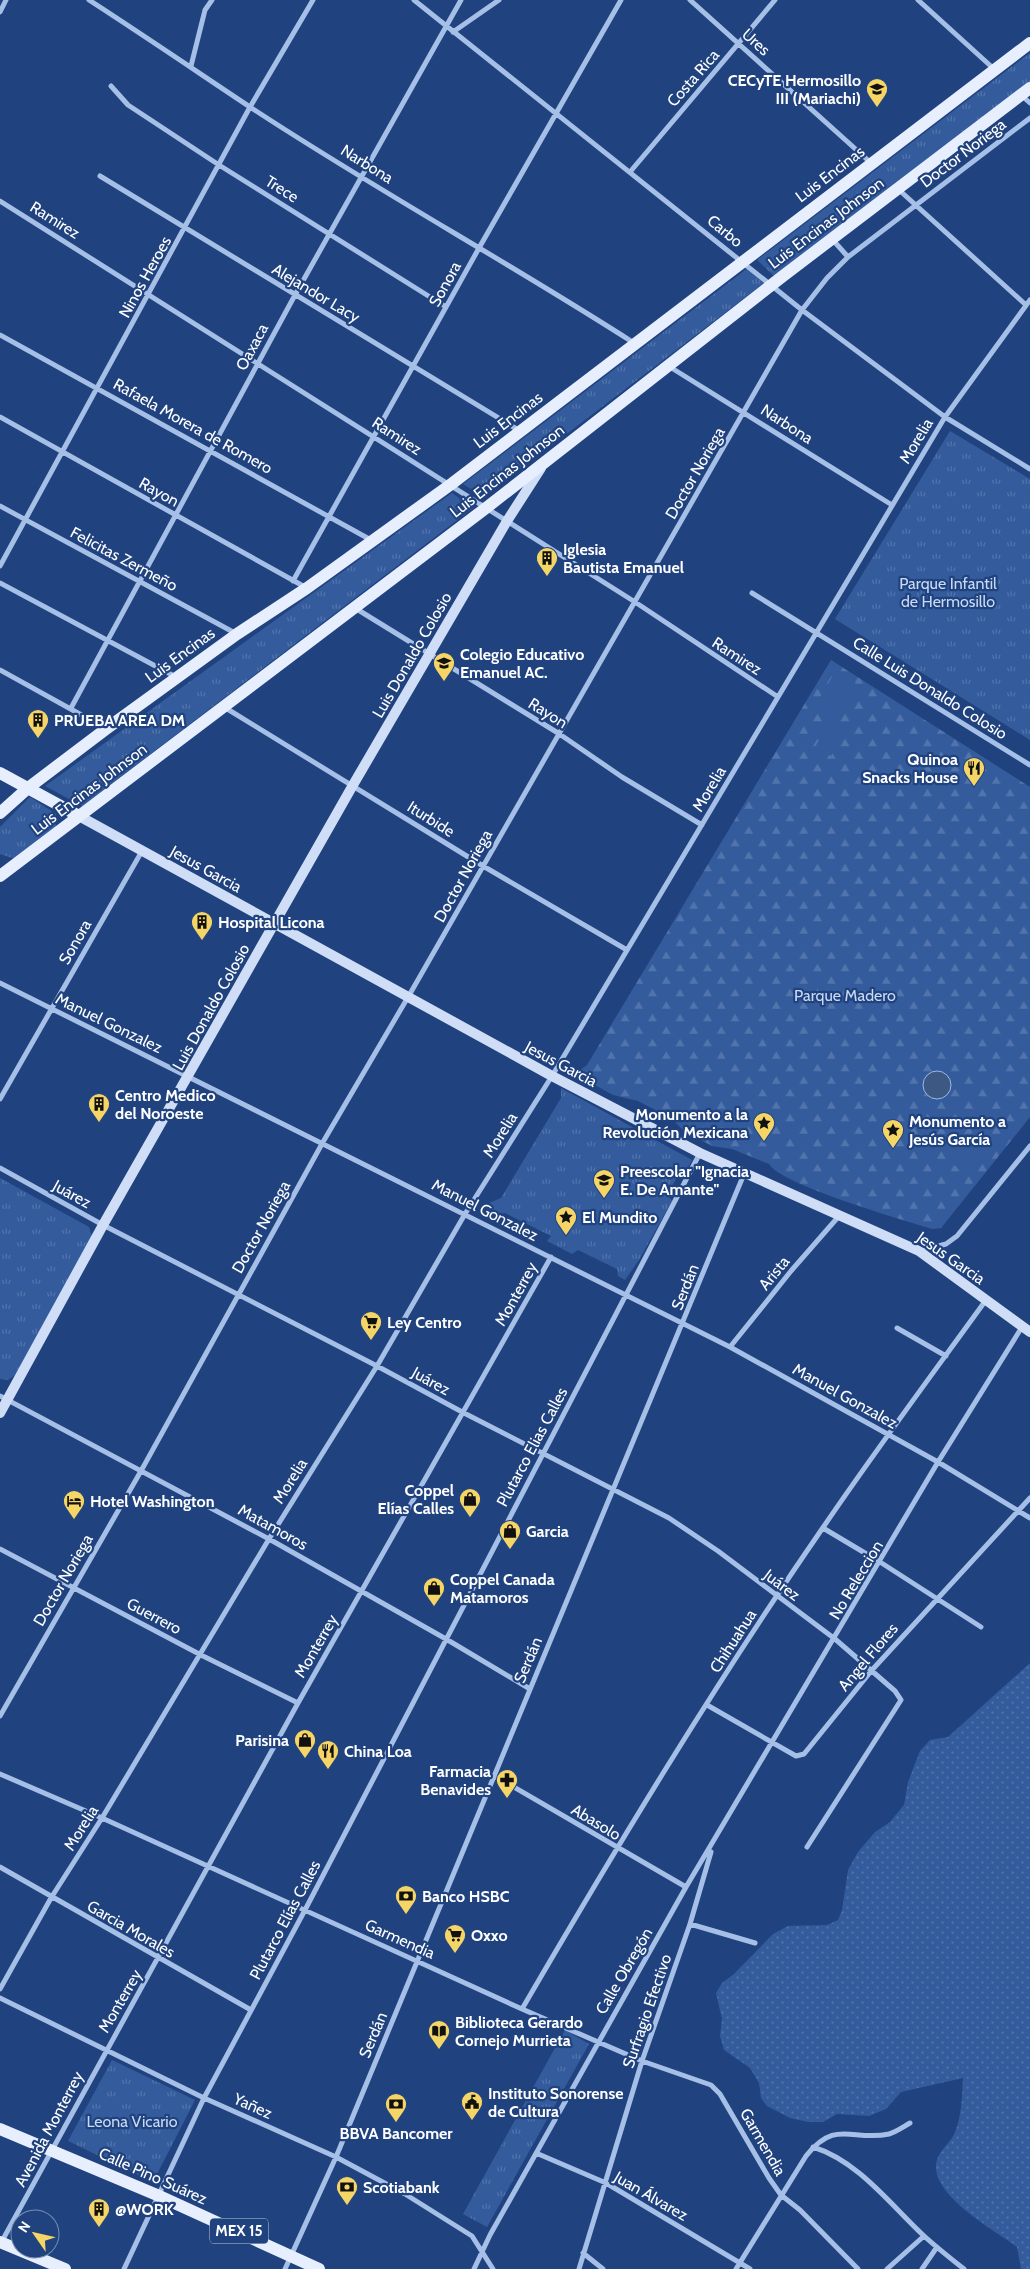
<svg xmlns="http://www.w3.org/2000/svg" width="1030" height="2269" viewBox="0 0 1030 2269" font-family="Cabin,sans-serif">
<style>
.grass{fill:url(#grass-dots)}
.forest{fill:url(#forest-firs)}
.park{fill:url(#park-tufts)}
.pitch{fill:#345c9d}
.water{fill:#3e5884;stroke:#99b9e9}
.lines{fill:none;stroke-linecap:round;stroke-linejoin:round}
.street{stroke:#a5bfe7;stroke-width:5}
.secondary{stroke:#cfdef6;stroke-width:10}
.primary{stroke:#e7eefd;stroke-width:12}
.labels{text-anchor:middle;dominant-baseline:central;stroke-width:4.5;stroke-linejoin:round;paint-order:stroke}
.shield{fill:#20437f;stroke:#bcc7d9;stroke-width:1}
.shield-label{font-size:15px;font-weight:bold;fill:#fff}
.street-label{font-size:16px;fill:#fff;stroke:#20437f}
.poi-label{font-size:16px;font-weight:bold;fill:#fff;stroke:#20437f;text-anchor:start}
.park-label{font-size:16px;fill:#c9daf6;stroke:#20437f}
</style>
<defs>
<pattern id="grass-dots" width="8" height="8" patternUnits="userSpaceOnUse" patternTransform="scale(1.25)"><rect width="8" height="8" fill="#345c9d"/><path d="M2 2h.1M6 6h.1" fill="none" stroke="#5274ac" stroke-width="1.8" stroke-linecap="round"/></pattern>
<pattern id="forest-firs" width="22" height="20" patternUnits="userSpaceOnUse" patternTransform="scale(1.25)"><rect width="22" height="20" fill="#345c9d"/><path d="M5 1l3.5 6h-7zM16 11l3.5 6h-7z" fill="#5274ac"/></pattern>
<pattern id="park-tufts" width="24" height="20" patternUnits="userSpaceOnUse" patternTransform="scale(1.25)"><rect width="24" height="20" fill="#345c9d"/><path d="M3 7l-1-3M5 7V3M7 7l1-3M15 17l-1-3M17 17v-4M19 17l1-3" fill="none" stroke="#5274ac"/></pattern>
</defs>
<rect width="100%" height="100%" fill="#20437f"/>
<!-- grass -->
<path class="grass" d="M1030,1663v606h-9l-4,-22c-22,-17 -94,-55 -79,-90 4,-9 14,-16 17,-25 7,-17 7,-37 8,-54l-62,14 -15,17 -17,7 -32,-2 -14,8h-15l-18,-4 -23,-12 -6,-8 -2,-15 -9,-15 -26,-18 -4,-14 2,-17 -6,-26 6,-10 12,-9 39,-40 15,-8 39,-1 11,-5 4,-10 6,-40 10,-18 17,-20 15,-10 14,-17 4,-23 12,-31 10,-11 18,-3z"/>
<!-- forest -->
<path class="forest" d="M831,660l199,127v330l-89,111 -9,1c-28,-9 -151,-44 -163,-65l-37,-15 -20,-3 -28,-15 -13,-13 -33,-17 -25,-6 -29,-16 -5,-8 8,-6z"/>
<!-- park -->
<path class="park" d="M1030,53v29l-256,194 -17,-16z
M748,268l16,15 -280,214 -21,-13z
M950,431l80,48v261l-195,-121z
M452,493l21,15 -391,298 -37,-20z
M30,797l26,17v13l-41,32 -15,-5v-27z
M561,1088l131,72 -8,15 -6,1 -11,18 5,7 -33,59 -14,20 -7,-4 -1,-7 -39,-19 -6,4 -25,-13 4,-5 -46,-23 -9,1 -12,-6 5,-5 12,-5 60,-100z
M0,1178l89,49 3,9 -2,7 -75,132 -7,5 -8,-1z
M565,2030l24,14 -102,183 -24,-13z
M112,2060l83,40 -42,82 -85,-41z"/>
<!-- pitch -->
<path class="pitch" d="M835,672l23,13 -22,38 -23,-14z
M830,722l15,9 -14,25 -16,-9z
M978,1126l20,16 -29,35 -20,-16z"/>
<!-- water -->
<path class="water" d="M923 1085a14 14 0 1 1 28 0a14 14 0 1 1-28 0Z"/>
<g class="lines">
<!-- street -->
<path class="street" d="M89,0c54,35 107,71 161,107 126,83 258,155 384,236
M414,0l388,310 143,107 85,52
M690,0l181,163
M918,0l76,69
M0,12l6,-12
M453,32l46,-32
M191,66l14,-56 7,-10
M111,86l17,19 91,60 227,142
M1021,95l9,8
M630,172l145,-172
M100,176l420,255
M898,189l128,116
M0,201l635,401 143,95
M832,239l16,18
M0,335l371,205
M670,367l222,138
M0,417l305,170
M0,506l235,127
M0,566l250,-459 63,-107
M293,581l186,-333 142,-248
M0,583l176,94
M752,593l278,172
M355,608l203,125 64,44 80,48
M0,670l105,58
M224,707l259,159 144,84
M71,708l224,-413 166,-295
M0,983l730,364 208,115 92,56
M0,1099l142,-248
M0,1168l103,57 274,141 87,47 205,105 49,33 117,88 60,52 6,9 -94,147
M919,1251l27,-7 11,-8 73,-90
M897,1328l49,28
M730,1347l61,-76 48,-55
M0,1396l269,143 177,100 84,50
M823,1528l57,34 101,65
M0,1549l201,106 97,48
M707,1705l89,51 8,-2 68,-84 158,-172
M0,1716l141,-245 182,-329 88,-150 391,-682 25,-32 21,-21 182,-139
M0,1774l102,44 420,191 120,52 69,24 9,9 49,84 12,17 19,15 58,59
M495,1776l191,111
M0,1867l251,143
M690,1924l65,19
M0,1989l51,-91 51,-80 167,-279 108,-173 88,-152 87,-138 393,-659 85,-117
M0,1998l204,100 132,59 69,37 67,42 21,33
M522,2009c95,-163 193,-325 300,-480 53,-78 109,-153 164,-229
M813,2147c45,14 77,57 110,88 13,12 27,23 41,34
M536,2153l70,30 144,86
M2,2241l296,-538 253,-446
M583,2253l20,16
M124,2269l80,-171 101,-188 395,-757
M285,2269l51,-112 408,-983
M474,2269l16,-34 196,-348 252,-425 84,-135
M579,2269l63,-208 48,-137 21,-72
M736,2269l70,-113c30,-38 46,-14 83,-22 7,-2 14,-7 21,-11
M887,2269l37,-33
M922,2269l15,-22"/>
<!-- secondary -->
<path class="secondary" d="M79,816l473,260 148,77 219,98 111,81
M0,1413l103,-188 250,-440 154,-264 34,-53"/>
<!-- primary -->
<path class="primary" d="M0,773l79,43
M0,813l28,-25 78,-59 131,-95 70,-46 143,-103 580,-442
M0,876l486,-368 297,-232 247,-188
M0,2129l157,66 162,74
M0,2242l65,27"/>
</g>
<!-- icons -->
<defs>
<g id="school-pin" transform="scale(1.125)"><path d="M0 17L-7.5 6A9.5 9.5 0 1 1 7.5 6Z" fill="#f5d566" stroke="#20437f"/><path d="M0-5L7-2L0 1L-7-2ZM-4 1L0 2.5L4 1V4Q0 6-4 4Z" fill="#111"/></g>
<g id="building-pin" transform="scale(1.125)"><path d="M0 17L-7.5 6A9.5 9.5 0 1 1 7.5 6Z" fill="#f5d566" stroke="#20437f"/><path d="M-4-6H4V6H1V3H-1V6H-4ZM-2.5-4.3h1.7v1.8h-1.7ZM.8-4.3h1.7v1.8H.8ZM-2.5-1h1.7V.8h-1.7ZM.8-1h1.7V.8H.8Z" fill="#111"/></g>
<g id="restaurant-pin" transform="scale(1.125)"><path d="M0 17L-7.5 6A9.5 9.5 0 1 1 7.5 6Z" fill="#f5d566" stroke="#20437f"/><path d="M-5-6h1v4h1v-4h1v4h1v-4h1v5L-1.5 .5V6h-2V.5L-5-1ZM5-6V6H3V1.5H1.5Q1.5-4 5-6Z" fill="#111"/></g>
<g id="sight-pin" transform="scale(1.125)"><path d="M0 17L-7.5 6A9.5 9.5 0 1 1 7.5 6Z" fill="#f5d566" stroke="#20437f"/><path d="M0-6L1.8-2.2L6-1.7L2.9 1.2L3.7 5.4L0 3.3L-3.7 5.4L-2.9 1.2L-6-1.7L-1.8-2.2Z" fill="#111"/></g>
<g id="supermarket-pin" transform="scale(1.125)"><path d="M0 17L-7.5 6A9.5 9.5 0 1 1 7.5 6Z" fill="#f5d566" stroke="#20437f"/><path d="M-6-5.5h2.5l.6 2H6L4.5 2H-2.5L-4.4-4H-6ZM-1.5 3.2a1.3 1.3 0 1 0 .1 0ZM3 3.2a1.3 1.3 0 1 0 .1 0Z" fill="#111"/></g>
<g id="shop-pin" transform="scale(1.125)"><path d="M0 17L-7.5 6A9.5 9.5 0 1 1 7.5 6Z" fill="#f5d566" stroke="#20437f"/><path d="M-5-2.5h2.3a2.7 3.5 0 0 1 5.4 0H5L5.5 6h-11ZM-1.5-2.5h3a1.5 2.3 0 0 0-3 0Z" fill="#111"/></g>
<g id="hotel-pin" transform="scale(1.125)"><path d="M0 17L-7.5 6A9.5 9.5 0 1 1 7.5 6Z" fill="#f5d566" stroke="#20437f"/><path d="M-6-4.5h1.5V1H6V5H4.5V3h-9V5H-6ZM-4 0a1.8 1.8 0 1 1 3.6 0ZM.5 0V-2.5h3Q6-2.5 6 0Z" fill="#111"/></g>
<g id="pharmacy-pin" transform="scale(1.125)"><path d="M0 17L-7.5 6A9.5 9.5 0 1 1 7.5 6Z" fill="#f5d566" stroke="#20437f"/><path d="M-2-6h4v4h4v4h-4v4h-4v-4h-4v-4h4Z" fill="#111"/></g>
<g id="bank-pin" transform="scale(1.125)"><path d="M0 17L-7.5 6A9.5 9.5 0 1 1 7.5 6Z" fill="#f5d566" stroke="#20437f"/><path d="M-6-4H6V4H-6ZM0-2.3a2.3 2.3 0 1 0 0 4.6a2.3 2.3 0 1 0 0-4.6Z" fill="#111"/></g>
<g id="library-pin" transform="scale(1.125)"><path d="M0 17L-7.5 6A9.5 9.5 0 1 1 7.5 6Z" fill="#f5d566" stroke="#20437f"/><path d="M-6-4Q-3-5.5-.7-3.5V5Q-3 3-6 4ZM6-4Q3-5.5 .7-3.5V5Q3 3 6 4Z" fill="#111"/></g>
<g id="civic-pin" transform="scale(1.125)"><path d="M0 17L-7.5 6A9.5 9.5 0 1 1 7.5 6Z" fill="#f5d566" stroke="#20437f"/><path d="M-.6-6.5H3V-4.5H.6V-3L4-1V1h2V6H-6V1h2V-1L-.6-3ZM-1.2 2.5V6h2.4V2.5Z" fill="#111"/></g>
</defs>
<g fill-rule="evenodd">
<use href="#school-pin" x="877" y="89"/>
<use href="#building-pin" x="547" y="558"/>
<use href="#school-pin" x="444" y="663"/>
<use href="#building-pin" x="38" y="720"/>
<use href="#restaurant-pin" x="974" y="768"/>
<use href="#building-pin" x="202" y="922"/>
<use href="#building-pin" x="99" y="1104"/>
<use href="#sight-pin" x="764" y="1123"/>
<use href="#sight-pin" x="893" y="1130"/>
<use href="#school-pin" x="604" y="1180"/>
<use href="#sight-pin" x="566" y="1217"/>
<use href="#supermarket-pin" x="371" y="1322"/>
<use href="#shop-pin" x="470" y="1499"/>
<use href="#hotel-pin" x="74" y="1501"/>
<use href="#shop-pin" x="510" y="1531"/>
<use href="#shop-pin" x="434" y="1588"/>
<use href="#shop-pin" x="305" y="1740"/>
<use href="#restaurant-pin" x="328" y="1751"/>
<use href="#pharmacy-pin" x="507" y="1780"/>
<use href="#bank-pin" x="406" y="1896"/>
<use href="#supermarket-pin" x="455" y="1935"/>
<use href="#library-pin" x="439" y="2031"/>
<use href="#civic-pin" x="472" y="2102"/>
<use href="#bank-pin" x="396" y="2104"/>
<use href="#bank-pin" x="347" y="2187"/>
<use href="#building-pin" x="99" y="2209"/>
</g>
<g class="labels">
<!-- shield labels -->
<rect class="shield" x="210" y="2218.5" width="58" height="25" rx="4"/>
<g class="shield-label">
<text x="239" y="2231">MEX 15</text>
</g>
<!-- street labels -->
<g class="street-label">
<text transform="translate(756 42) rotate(42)">Ures</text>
<text transform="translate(693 78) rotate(-49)">Costa Rica</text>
<text transform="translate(963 153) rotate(-37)">Doctor Noriega</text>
<text transform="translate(367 164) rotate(32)">Narbona</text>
<text transform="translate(830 174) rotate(-37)">Luis Encinas</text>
<text transform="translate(282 189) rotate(32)">Trece</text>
<text transform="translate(55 220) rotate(32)">Ramirez</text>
<text transform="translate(826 223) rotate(-37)">Luis Encinas Johnson</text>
<text transform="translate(725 231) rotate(39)">Carbo</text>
<text transform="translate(145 277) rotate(-61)">Ninos Heroes</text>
<text transform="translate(445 284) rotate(-61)">Sonora</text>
<text transform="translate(316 293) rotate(31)">Alejandor Lacy</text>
<text transform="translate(252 347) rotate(-62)">Oaxaca</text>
<text transform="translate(508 420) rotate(-37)">Luis Encinas</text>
<text transform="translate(787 424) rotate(33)">Narbona</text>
<text transform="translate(193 426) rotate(29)">Rafaela Morera de Romero</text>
<text transform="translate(397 436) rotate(33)">Ramirez</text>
<text transform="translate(916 441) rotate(-59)">Morelia</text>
<text transform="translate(507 471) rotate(-38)">Luis Encinas Johnson</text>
<text transform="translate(695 473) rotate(-60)">Doctor Noriega</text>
<text transform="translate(159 492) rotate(29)">Rayon</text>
<text transform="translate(124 559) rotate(28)">Felicitas Zermeño</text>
<text transform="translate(180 655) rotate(-36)">Luis Encinas</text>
<text transform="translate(412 655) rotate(-60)">Luis Donaldo Colosio</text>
<text transform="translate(737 656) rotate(33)">Ramirez</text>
<text transform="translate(930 688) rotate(32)">Calle Luis Donaldo Colosio</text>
<text transform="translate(548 713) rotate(32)">Rayon</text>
<text transform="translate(89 789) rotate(-37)">Luis Encinas Johnson</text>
<text transform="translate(709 789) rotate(-59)">Morelia</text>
<text transform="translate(431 819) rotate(32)">Iturbide</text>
<text transform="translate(206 869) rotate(29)">Jesus Garcia</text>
<text transform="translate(463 876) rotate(-61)">Doctor Noriega</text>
<text transform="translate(75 942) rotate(-60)">Sonora</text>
<text transform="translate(211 1007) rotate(-61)">Luis Donaldo Colosio</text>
<text transform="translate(109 1023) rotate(26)">Manuel Gonzalez</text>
<text transform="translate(561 1064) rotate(28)">Jesus Garcia</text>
<text transform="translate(500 1135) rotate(-58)">Morelia</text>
<text transform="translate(72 1194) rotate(29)">Juárez</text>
<text transform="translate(485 1210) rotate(27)">Manuel Gonzalez</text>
<text transform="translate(261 1227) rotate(-61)">Doctor Noriega</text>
<text transform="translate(951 1258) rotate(35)">Jesus Garcia</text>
<text transform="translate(774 1273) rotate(-51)">Arista</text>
<text transform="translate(685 1287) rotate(-68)">Serdán</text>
<text transform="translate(516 1294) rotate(-61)">Monterrey</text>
<text transform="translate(431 1381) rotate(29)">Juárez</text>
<text transform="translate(845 1396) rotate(29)">Manuel Gonzalez</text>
<text transform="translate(532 1447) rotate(-62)">Plutarco Elias Calles</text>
<text transform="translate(290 1481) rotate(-58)">Morelia</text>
<text transform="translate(273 1527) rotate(29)">Matamoros</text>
<text transform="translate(63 1580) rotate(-60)">Doctor Noriega</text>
<text transform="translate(856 1580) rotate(-59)">No Releccion</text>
<text transform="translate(782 1585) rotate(37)">Juárez</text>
<text transform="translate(154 1616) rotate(28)">Guerrero</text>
<text transform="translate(733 1641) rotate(-57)">Chihuahua</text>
<text transform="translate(316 1646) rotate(-60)">Monterrey</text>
<text transform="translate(868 1657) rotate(-50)">Angel Flores</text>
<text transform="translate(528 1660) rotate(-67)">Serdán</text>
<text transform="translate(596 1822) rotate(31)">Abasolo</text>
<text transform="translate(81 1828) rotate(-58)">Morelia</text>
<text transform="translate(285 1920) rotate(-62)">Plutarco Elías Calles</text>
<text transform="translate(131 1929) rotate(30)">Garcia Morales</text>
<text transform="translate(400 1939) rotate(24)">Garmendia</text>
<text transform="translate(624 1971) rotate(-60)">Calle Obregón</text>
<text transform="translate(120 2001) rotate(-60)">Monterrey</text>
<text transform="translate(647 2011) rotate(-71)">Surfragio Efectivo</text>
<text transform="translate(373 2035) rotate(-67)">Serdán</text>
<text transform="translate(253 2106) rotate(24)">Yañez</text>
<text transform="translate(49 2129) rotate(-62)">Avenida Monterrey</text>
<text transform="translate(763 2142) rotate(60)">Garmendia</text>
<text transform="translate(153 2176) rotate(24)">Calle Pino Suárez</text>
<text transform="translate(651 2196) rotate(30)">Juan Álvarez</text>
</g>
<!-- poi labels -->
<g class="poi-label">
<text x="861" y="80" text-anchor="end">CECyTE Hermosillo<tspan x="861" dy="18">III (Mariachi)</tspan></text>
<text x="563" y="549">Iglesia<tspan x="563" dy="18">Bautista Emanuel</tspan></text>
<text x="460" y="654">Colegio Educativo<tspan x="460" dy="18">Emanuel AC.</tspan></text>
<text x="54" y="720">PRUEBA AREA DM</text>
<text x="958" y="759" text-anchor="end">Quinoa<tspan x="958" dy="18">Snacks House</tspan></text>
<text x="218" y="922">Hospital Licona</text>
<text x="115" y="1095">Centro Medico<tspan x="115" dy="18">del Noroeste</tspan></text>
<text x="748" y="1114" text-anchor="end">Monumento a la<tspan x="748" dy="18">Revolución Mexicana</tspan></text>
<text x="909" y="1121">Monumento a<tspan x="909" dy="18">Jesús García</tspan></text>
<text x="620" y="1171">Preescolar "Ignacia<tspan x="620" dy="18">E. De Amante"</tspan></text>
<text x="582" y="1217">El Mundito</text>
<text x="387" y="1322">Ley Centro</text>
<text x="454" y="1490" text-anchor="end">Coppel<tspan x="454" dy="18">Elías Calles</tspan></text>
<text x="90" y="1501">Hotel Washington</text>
<text x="526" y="1531">Garcia</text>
<text x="450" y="1579">Coppel Canada<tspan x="450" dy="18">Matamoros</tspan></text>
<text x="289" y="1740" text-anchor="end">Parisina</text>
<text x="344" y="1751">China Loa</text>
<text x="491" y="1771" text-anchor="end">Farmacia<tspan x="491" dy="18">Benavides</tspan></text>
<text x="422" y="1896">Banco HSBC</text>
<text x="471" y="1935">Oxxo</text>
<text x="455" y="2022">Biblioteca Gerardo<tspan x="455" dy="18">Cornejo Murrieta</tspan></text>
<text x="488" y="2093">Instituto Sonorense<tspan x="488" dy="18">de Cultura</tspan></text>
<text x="396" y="2133" text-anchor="middle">BBVA Bancomer</text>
<text x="363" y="2187">Scotiabank</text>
<text x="115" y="2209">@WORK</text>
</g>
<!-- park labels -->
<g class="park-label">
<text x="948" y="583">Parque Infantil<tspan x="948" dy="18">de Hermosillo</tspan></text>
<text x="845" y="995">Parque Madero</text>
<text x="132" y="2121">Leona Vicario</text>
</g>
</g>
<!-- north arrow -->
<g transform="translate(35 2234) rotate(304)"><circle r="24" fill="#20437f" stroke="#798eb2"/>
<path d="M0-4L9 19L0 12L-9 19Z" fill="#f5d566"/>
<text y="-8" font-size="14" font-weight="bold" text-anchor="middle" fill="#ffffff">N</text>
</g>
</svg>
